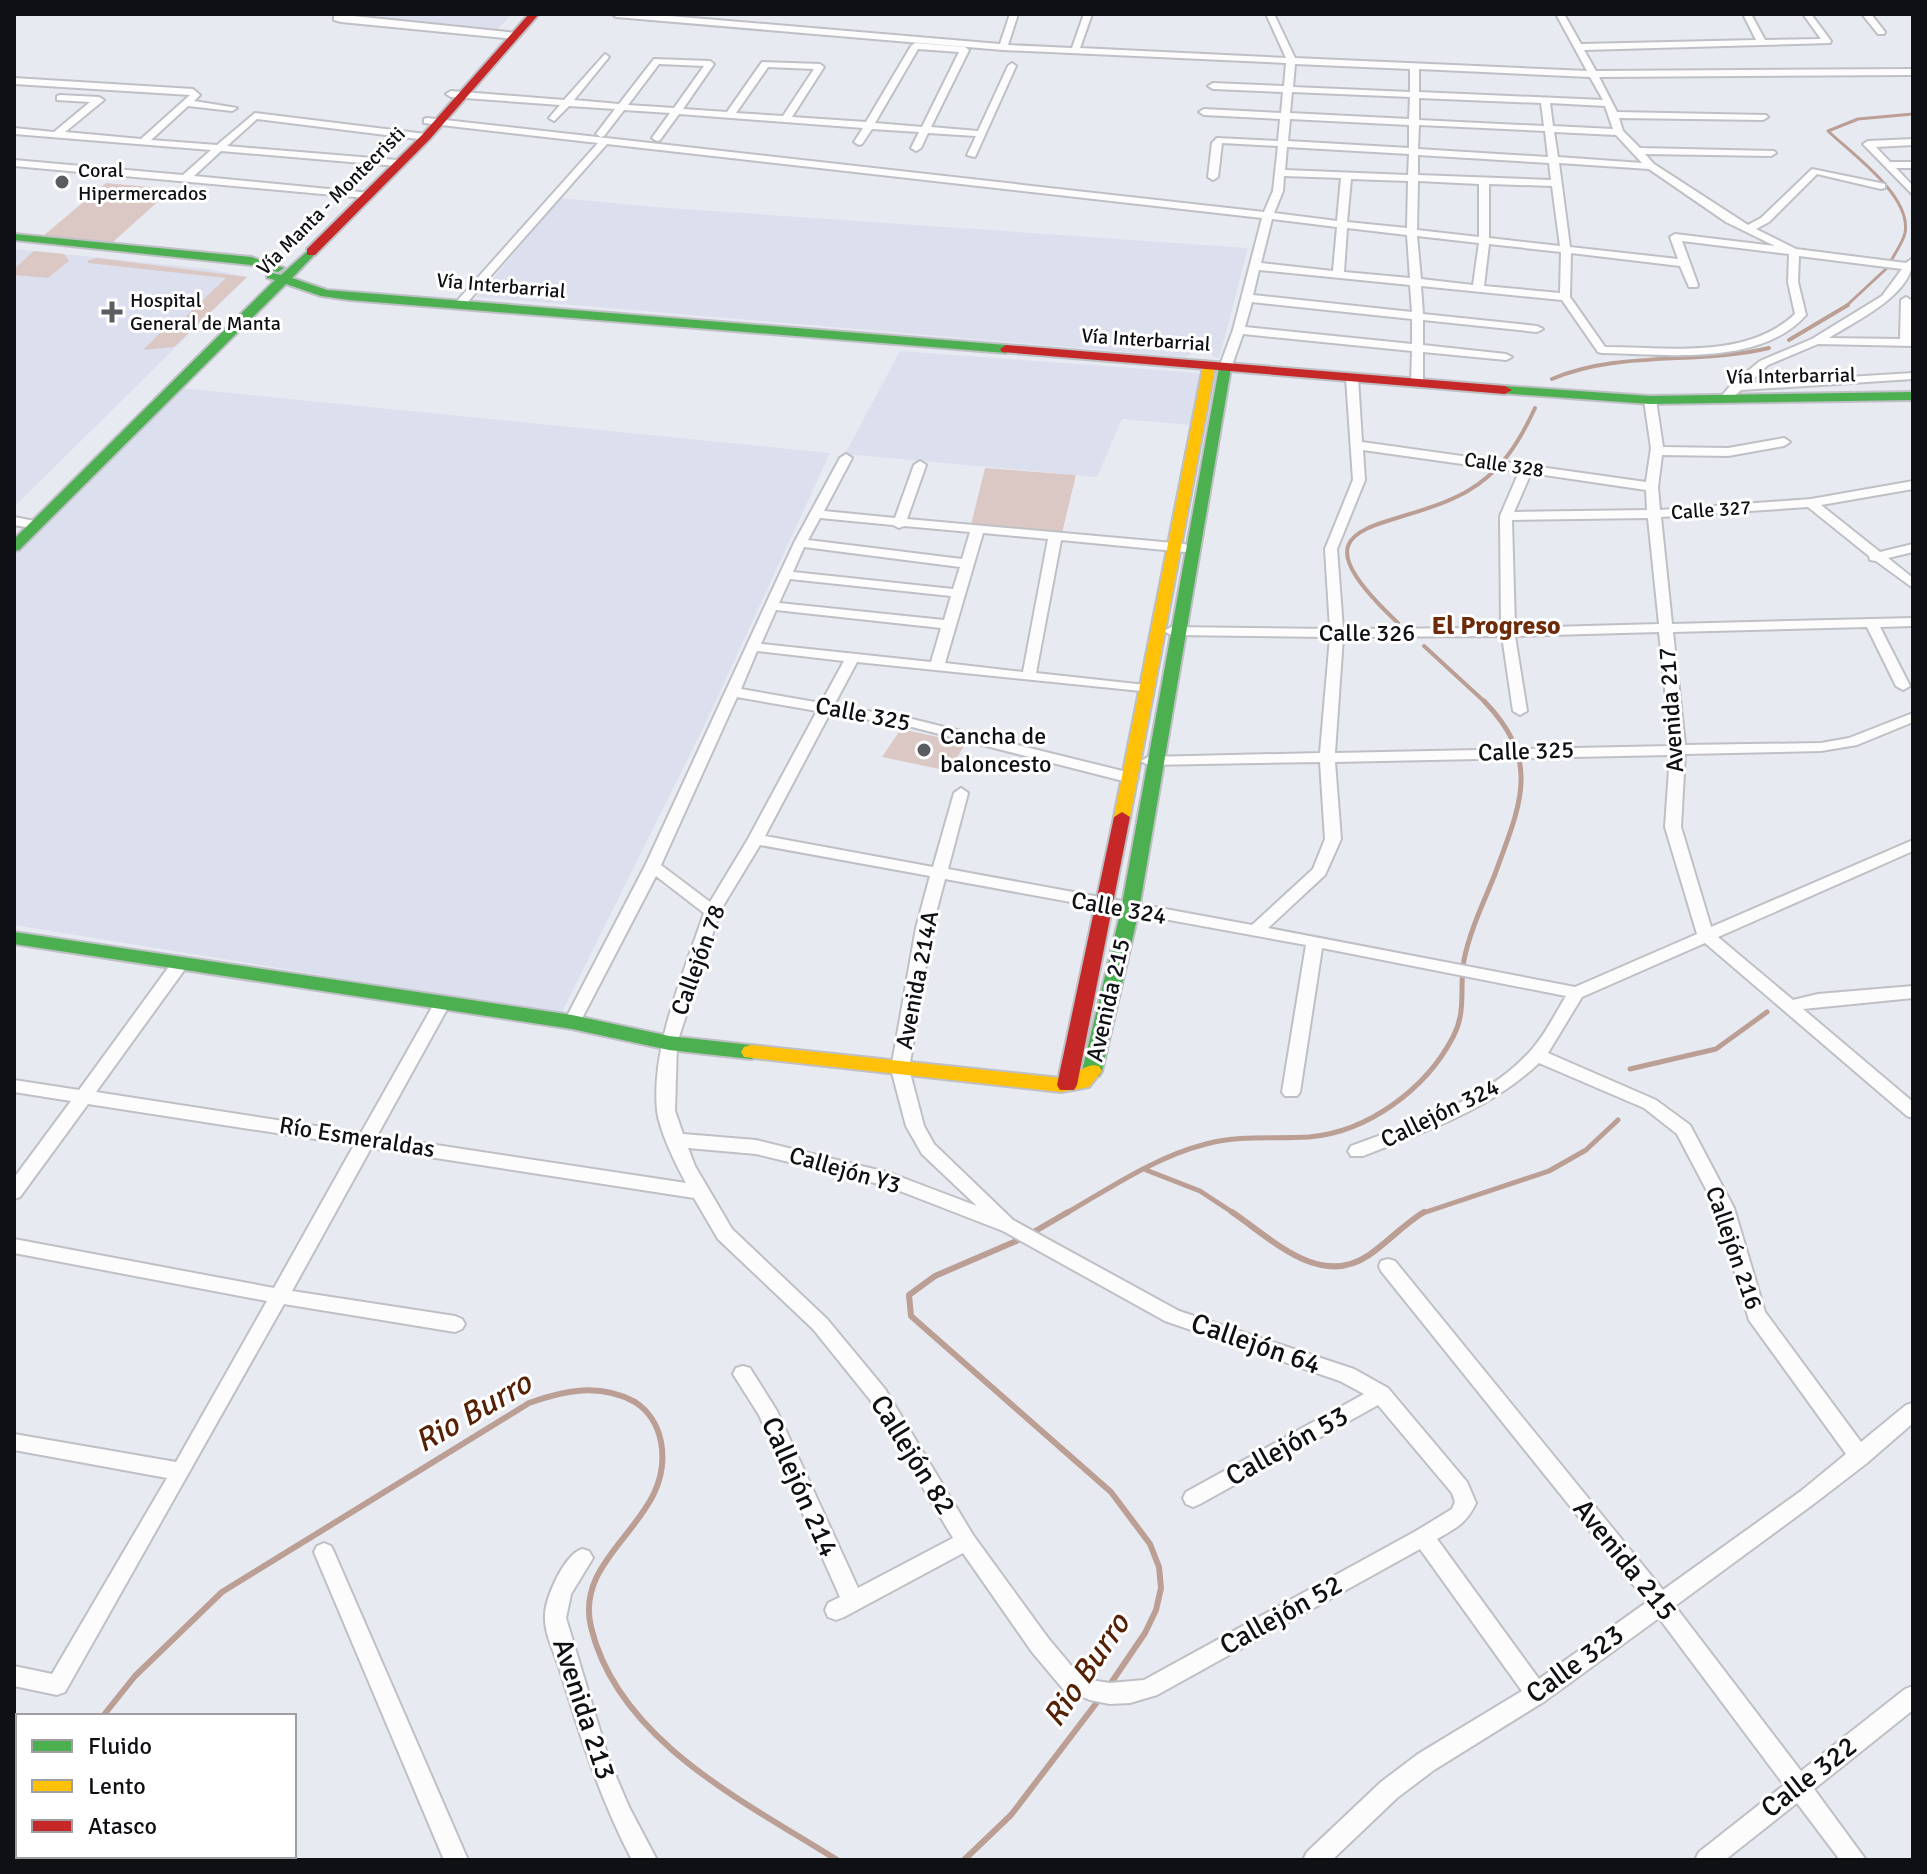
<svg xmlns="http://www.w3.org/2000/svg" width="1927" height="1874" viewBox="0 0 1927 1874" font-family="Signika,sans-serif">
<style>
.built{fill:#dcdfee}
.green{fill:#dbc8c4}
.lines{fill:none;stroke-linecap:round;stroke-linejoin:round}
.stream-far3{stroke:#bb9f95;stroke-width:3}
.stream-far2{stroke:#bb9f95;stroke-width:4}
.stream-far1{stroke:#bb9f95;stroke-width:5}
.stream{stroke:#bb9f95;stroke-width:6}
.street-casing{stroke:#bfc0c6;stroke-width:4}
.fast-casing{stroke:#bfc0c6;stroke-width:4}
.slow-casing{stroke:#bfc0c6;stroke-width:4}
.jam-casing{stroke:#bfc0c6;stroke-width:4}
.street{fill:#fcfcfd;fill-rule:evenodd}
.fast{fill:#4caf50;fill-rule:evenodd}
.slow{fill:#ffc107;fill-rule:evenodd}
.jam{fill:#c62828;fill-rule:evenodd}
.poi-dot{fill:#5b5c62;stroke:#fff;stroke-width:3}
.labels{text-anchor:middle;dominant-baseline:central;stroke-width:6;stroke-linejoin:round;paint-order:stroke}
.far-poi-label{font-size:20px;fill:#0f1014;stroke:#fff;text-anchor:start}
.far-street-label{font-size:20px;fill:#0f1014;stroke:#fff}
.street-label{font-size:24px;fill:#0f1014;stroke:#fff}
.poi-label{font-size:24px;fill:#0f1014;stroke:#fff;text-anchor:start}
.neighbourhood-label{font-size:26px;font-weight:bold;fill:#6c2c0c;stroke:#fff}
.near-street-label{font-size:28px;fill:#0f1014;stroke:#fff}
.near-water-label{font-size:32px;font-style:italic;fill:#562005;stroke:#fff}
</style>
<rect width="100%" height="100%" fill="#e8eaf2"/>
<!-- built -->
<path class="built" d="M339,14h173l-19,20 -160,-15z
M561,198l93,9 594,41 -29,111 -9,-5 -17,-1 -7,4 -709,-60z
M14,249l196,20 37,8 -233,230z
M900,351l298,22 4,2 -11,50 -69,-6 -25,58 -252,-23z
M180,388l650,65 -124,269 -145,292 -547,-89v-377z"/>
<!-- green -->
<path class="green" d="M106,183l66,6 -59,53 -70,-6z
M34,251l30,3 5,7 -21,17 -34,-3v-6z
M98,258l149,19 -73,70 -31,3 33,-33 8,1 42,-40 -138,-15v-3z
M985,468l91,7 -14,58 -91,-8z
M901,729l65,14 -17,28 -67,-14z"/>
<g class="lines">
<!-- stream-far3 -->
<path class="stream-far3" d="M1891,261c4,-8 12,-19 14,-28 7,-37 -53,-79 -77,-102l30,-12 55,-5
M1845,307l41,-38"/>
<!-- stream-far2 -->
<path class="stream-far2" d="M1789,340l59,-35
M1552,379c68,-29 146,-14 217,-31
M1398,623c-116,-109 -8,-89 68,-131 34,-19 53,-49 69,-84
M1424,646l62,57"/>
<!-- stream-far1 -->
<path class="stream-far1" d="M1630,1069l86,-20 51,-37
M1146,1170l54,21 35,23
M1065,1214c45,-26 90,-57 141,-70 34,-9 68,-5 103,-7 59,-5 117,-48 144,-100 14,-26 6,-50 11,-77 6,-30 20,-58 31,-86 26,-71 47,-113 -11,-173
M1420,1214l129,-43 37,-21 32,-30"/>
<!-- stream -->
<path class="stream" d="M1232,1212c40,27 88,77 137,43 19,-13 35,-31 55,-43
M1032,1233l36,-21
M1023,1238l-88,38 -26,19 2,21 200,176 39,52 9,23 2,21 -5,22 -11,23 -36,53
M103,1716l32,-40 87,-84 307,-189c36,-13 71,-20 106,-1 14,9 23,24 26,40 15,79 -88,110 -70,185 27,114 156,176 246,233
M24,1860l3,-4
M964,1860l47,-45 90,-118"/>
<!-- street casing -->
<g class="street-casing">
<path id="street" d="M334,14l182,19 4,3 -4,3 -175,-17 -7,-2z
M612,14h34l354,30 10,-30h8l-10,31 64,3 12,-34h8l-12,34 206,10 -20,-44h8l21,44 292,13 -31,-57h8l17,30 175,-4 -13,-26h8l14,26 56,-1 -18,-25h8l20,27 -1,2 -246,7 12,21 317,-2v6l-314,2 18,35 149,3 2,2 -5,3 -144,-2 4,13 17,17 134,3 2,2 -5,3 -126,-2 9,10 94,61 13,-7 51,-49 73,15v4l-4,1 -64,-15 -48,48 -13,7 40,20 110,14 7,-5c0,37 -56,62 -84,80l71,1 1,-39 5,-3 5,3 2,46 -95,-2 -50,21 -19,18 164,-10v6l-172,11 -12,11h-8l-2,-2 12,-14 29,-24 52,-22 70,-43 20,-27 -103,-13 -1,26 8,33c-46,52 -141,39 -204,38l-4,-1 -36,-52 -141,-14 2,28 114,12 6,3 -6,3 -114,-12v25l83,9 6,3 -6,3 -83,-8v32l-6,3 -6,-3 1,-33 -169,-17 -12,34 -6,3 -6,-3 14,-38 29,-112 -655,-74 -142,161h-8v-4l141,-158 -174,-20v-4l3,-1 837,94 9,-21 5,-45 -56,-3 -4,34 -5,3 -5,-3 4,-34 5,-5 61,3 2,-22 -76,-4 -5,-3 5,-3 77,4 2,-21 -70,-3 -5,-3 5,-3 71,3 2,-23 -283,-13 -387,-33zM1295,64l115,5v23l-117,-5zM1419,69l171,8 13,23 -184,-8zM1292,92l118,5 -1,22 -119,-6zM1419,98l122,5 3,23 -125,-6zM1550,103l55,3 8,23 -60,-3zM1290,119l119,6v23l-121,-7zM1419,125l126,6 3,26 -130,-8zM1554,132l62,3 26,28 -84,-6zM1287,147l122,7 -1,21 -123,-5zM1418,155l131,8 2,17 -133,-5zM1559,163l90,6 77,53 49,24 -100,-12 -5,3 8,22 -108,-12zM1284,176l57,2 -4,43 -63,-8 9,-22zM1351,179l57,2 -1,47 -60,-6zM1418,181l61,3v53l-62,-7zM1489,184l63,2 8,60 -71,-8zM1272,219l65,8 -4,44 -72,-8zM1347,228l60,7 3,43 -66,-6zM1417,236l62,7 -6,42 -52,-6zM1682,241l107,13 -1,28 7,32c-49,46 -127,33 -190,33l-35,-50 1,-44 109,13 9,21h8l1,-2zM1489,244l72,8 -1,41 -76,-7zM1259,270l151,15 2,27 -159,-17zM1252,302l160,17v25l-167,-17z
M1862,14h9l14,18 -1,2h-6z
M915,43l50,4 4,3 -38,77 47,4 30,-65 4,-3 4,3 -41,91 -8,-2 9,-19 -48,-3 -7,15 -5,3 -5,-3 8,-16 -47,-3 -10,15 -3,1 -5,-3 9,-14 -184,-14 -19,26 -3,1 -5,-3 18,-25 -46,-3 -20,26 -3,1 -5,-3 19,-25 -46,-3 -15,15 -5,-3 11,-13 -109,-8 -5,-3 5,-3 113,9 41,-46 4,3 -35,43 45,4 35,-45 56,2 4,3 -31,45 44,3 35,-50 58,2 4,3 -32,50 74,5 45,-76zM918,49l41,3 -37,75 -47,-4zM659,64l45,2 -30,42 -46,-3zM768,67l46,2 -31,47 -47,-3z
M14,78l179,11 7,6 -6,6 43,7 -5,3 -44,-5 -37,34 66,5 38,-32 171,21 5,3 -5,3 -169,-21 -30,27 170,14 5,3 -5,3 -176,-15 -27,25 176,17 1,2 -5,3 -352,-32v-6l169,15 28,-25 -197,-16v-6l40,4 36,-30 -33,-2v-4l3,-1 39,2 5,3 -39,32 76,7 49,-44 -176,-11z
M1913,139v6l-37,2 14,15h23v6h-17l17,18v9l-50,-51 5,-3z
M1352,375l6,3 4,64 284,40 5,-34 -7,-48 6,-4 6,4 7,47 65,1 56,-10 6,4 -6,4 -56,10 -66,-1 -4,32 2,23 151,-11 102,-18v8l-92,16 59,47 33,-8v8l-25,6 25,20v10l-37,-27 -6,-1 -1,-4 -61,-49 -147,10 11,107 241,-6v8l-33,1 30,59 -7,4 -7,-4 -29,-59 -194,5 12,113 136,-2 28,-5 64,-25v9l-56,23 -36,6 -136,3 -4,73 30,100 202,-87v11l-195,86 75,63 25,-6 95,-8v12l-110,11 110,93v16l-6,-2 -202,-173 -123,54 -34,56 108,47 34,25 44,83 31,104 96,130 45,-37 7,-2v20l-46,40 -52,40 -140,103 126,165 104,-82 8,-3v24l-99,79 52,71h-26l-43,-57 -72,57h-30l4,-8 85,-67 -125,-167 -114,83 -111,69 -37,28 -65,62h-29l4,-8 74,-70 37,-28 104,-63 -102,-142 -263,146 -27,8 -20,1 -20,-4 -27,-11 -31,-37 -69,-99 -119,64 -8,3 -8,-3 -3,-7 3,-7 12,-6 -81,-182 -26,-41 3,-6 7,-2 7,2 27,43 81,177 95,-50 -82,-137 -58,-72 -95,-90 -24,-41 -323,-50 -79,143 163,25 7,3 3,5 -3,5 -7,3 -171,-28 -219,388 -8,3 -43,-9v-20l38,8 115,-196 -153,-28v-16l162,28 91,-161 -253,-48v-14l260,49 80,-143 -266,-41 -68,93 -6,2v-21l57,-77 -57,-9v-12l65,10 94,-129h12l2,4 -2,4 -89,123 265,41 74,-131 8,-6 8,6 -74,134 309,47c-10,-18 -27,-53 -29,-73 -6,-64 27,-137 47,-197l-48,-37 -78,150 -6,2 -8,-6 81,-156 149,-323 46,-85 6,-4 6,4 -28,53 71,7 19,-53 6,-4 6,4 -19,54 278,25 6,4 -6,4 -124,-12 -25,133 110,12 7,4 -2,3 -294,-30 -23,43 78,14 219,54 7,5 -2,3 -5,2 -219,-56 -82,-14 -65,123 168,31 21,-74 7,-5 7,5 -20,76 304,56 61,-56 12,-30 -5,-77 -172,3 -7,-4 7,-4 172,-4 10,-116 -159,-2 -7,-4 7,-4 159,2 -5,-80 28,-69 -7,-102zM1363,450l156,22 -19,44 1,112 -158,1 -6,-80 28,-69zM1531,473l115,17 1,20 -133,2zM820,518l73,7 6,3 5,-2 66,6 -8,27 -154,-19zM1648,518l11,106 -144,4 -3,-108zM983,533l65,6 -25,133 -78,-9zM804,547l156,20 -7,22 -160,-17zM790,579l161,17 -7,24 -165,-17zM776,610l165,18 -10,34 -170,-18zM1659,632l12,114 -336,7 8,-116 159,-1 11,75 7,4 7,-4 -12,-75zM757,651l87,10 -23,42 -80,-14zM737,697l80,14 -69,128 -38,63 -49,-37zM1670,755l-5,72 32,107 -122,53 -307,-59 57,-53 16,-36 -6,-77zM760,845l170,31 -14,52 -25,141 15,57 16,28 55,52 -87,-33 -134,-33 -73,-6 -8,-23 2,-68 43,-132zM945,879l361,66 -24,147 3,4h12l3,-4 22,-144 244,48c-11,18 -20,37 -33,52 -45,53 -120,75 -182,98l-3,5 3,5h12c63,-25 126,-46 176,-93l105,45 33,26 39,74 33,112 97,134 -45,37 -138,99 -268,-329 -7,-2 -7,2 -2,5 2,5 266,331 -108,77 -102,-140c19,-11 29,-15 39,-36l-9,-21 -79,-94 -34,-19 -175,-58 -166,-91 -79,-76 -10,-18 -15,-57 23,-141zM688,1148l68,6 131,32 116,45 162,90 175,60 24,13 -178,98 -3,6 3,6 7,3 7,-3 178,-99 74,88 3,9 -3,7 -36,22 -272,149 -34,3 -20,-3 -11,-5 -31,-37 -75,-103 -88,-146 -58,-70 -95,-90 -37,-63z
M14,517l26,5 2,3 -6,4 -22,-4z
M324,1543l7,3 3,6 134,308h-24l-130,-308 3,-6z
M582,1549l7,2 4,7 -22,36 -5,24 43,142 20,47 28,53h-25c-32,-61 -52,-124 -72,-190 -5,-16 -16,-37 -15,-54 0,-18 19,-61 37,-67z"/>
</g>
<!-- fast casing -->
<g class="fast-casing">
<path id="fast" d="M14,234l237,23 33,11 -6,4 -27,-7 -237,-25z
M311,248l6,4 -25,26 35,12 679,55 6,4 -6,4 -657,-53 -28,-4 -35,-12 -267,266 -5,1v-12l261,-259 -8,-2v-6l14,3z
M1225,364l6,4 -92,542 -37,161 -3,5h-14l-3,-5 39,-161 98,-542z
M1505,386l145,10 263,-4v8l-263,4 -150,-11v-6z
M14,932l558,83 97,21 82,9 7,2 3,5 -3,5 -7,2 -82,-9 -97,-21 -558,-85z"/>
</g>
<!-- slow casing -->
<g class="slow-casing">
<path id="slow" d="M1209,363l6,4 -85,450 -8,5 -8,-5 89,-450z
M751,1045l310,33c17,-2 24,-16 38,-12l3,5 -13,16 -28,5 -317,-35 -3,-5 3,-5z"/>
</g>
<!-- jam casing -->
<g class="jam-casing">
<path id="jam" d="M529,14h10l-109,125 -115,116h-8v-6l115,-114z
M1006,345l499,41 7,4 -7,4 -503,-42 -2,-3z
M1122,812l8,5 -53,268 -3,5h-14l-3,-5 57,-268z"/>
</g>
<!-- street -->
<use href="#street" class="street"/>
<!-- fast -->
<use href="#fast" class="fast"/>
<!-- slow -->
<use href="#slow" class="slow"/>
<!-- jam -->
<use href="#jam" class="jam"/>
</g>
<!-- markers -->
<g class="poi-dot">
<circle cx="62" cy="182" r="8"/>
<path d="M108 300h8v8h8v8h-8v8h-8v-8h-8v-8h8z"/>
<circle cx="924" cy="750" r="8"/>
</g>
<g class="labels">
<!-- far-poi labels -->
<g class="far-poi-label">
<text x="78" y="170">Coral<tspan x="78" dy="23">Hipermercados</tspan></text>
<text x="130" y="300">Hospital<tspan x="130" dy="23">General de Manta</tspan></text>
</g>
<!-- far-street labels -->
<g class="far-street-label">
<text transform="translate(331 201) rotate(-45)">Vía Manta - Montecristi</text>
<text transform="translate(501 286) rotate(5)">Vía Interbarrial</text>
<text transform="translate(1146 340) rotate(4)">Vía Interbarrial</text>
<text transform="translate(1791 376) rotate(-1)">Vía Interbarrial</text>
<text transform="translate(1504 465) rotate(8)">Calle 328</text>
<text transform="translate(1711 510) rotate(-4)">Calle 327</text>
</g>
<!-- street labels -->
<g class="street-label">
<text x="1367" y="633">Calle 326</text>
<text transform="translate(1671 710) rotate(-94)">Avenida 217</text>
<text transform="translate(863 714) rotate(11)">Calle 325</text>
<text transform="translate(1526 751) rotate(-2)">Calle 325</text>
<text transform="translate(1119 908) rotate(10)">Calle 324</text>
<text transform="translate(698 960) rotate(-70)">Callejón 78</text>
<text transform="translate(917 980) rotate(-79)">Avenida 214A</text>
<text transform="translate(1108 1000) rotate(-77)">Avenida 215</text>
<text transform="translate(1440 1113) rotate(-26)">Callejón 324</text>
<text transform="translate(357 1137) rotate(9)">Río Esmeraldas</text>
<text transform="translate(845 1170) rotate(16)">Callejón Y3</text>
<text transform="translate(1734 1248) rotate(71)">Callejón 216</text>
</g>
<!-- poi labels -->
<g class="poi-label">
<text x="940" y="736">Cancha de<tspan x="940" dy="28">baloncesto</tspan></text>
</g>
<!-- neighbourhood labels -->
<g class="neighbourhood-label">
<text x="1496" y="626">El Progreso</text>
</g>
<!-- near-street labels -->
<g class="near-street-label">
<text transform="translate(1256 1344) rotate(19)">Callejón 64</text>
<text transform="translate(1287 1446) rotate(-29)">Callejón 53</text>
<text transform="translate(913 1455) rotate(58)">Callejón 82</text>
<text transform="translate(800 1487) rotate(66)">Callejón 214</text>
<text transform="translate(1625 1560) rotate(51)">Avenida 215</text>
<text transform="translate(1281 1615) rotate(-29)">Callejón 52</text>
<text transform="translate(1575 1664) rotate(-36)">Calle 323</text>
<text transform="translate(584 1709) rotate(72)">Avenida 213</text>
<text transform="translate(1809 1777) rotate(-38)">Calle 322</text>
</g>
<!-- near-water labels -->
<g class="near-water-label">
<text transform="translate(473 1412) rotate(-30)">Rio Burro</text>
<text transform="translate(1086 1670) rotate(-56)">Rio Burro</text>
</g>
</g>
<!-- border -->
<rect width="1927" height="1874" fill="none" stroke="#0f1014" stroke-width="32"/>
<!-- legend -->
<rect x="16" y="1714" width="280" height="144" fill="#ffffff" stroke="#9f9fa1" stroke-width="2"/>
<rect x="32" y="1740" width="40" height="12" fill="#4caf50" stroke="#9f9fa1" stroke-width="2"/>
<text x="88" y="1754" font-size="24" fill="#0f1014">Fluido</text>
<rect x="32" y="1780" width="40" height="12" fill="#ffc107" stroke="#9f9fa1" stroke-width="2"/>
<text x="88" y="1794" font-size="24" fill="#0f1014">Lento</text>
<rect x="32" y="1820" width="40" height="12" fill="#c62828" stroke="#9f9fa1" stroke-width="2"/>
<text x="88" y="1834" font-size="24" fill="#0f1014">Atasco</text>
</svg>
